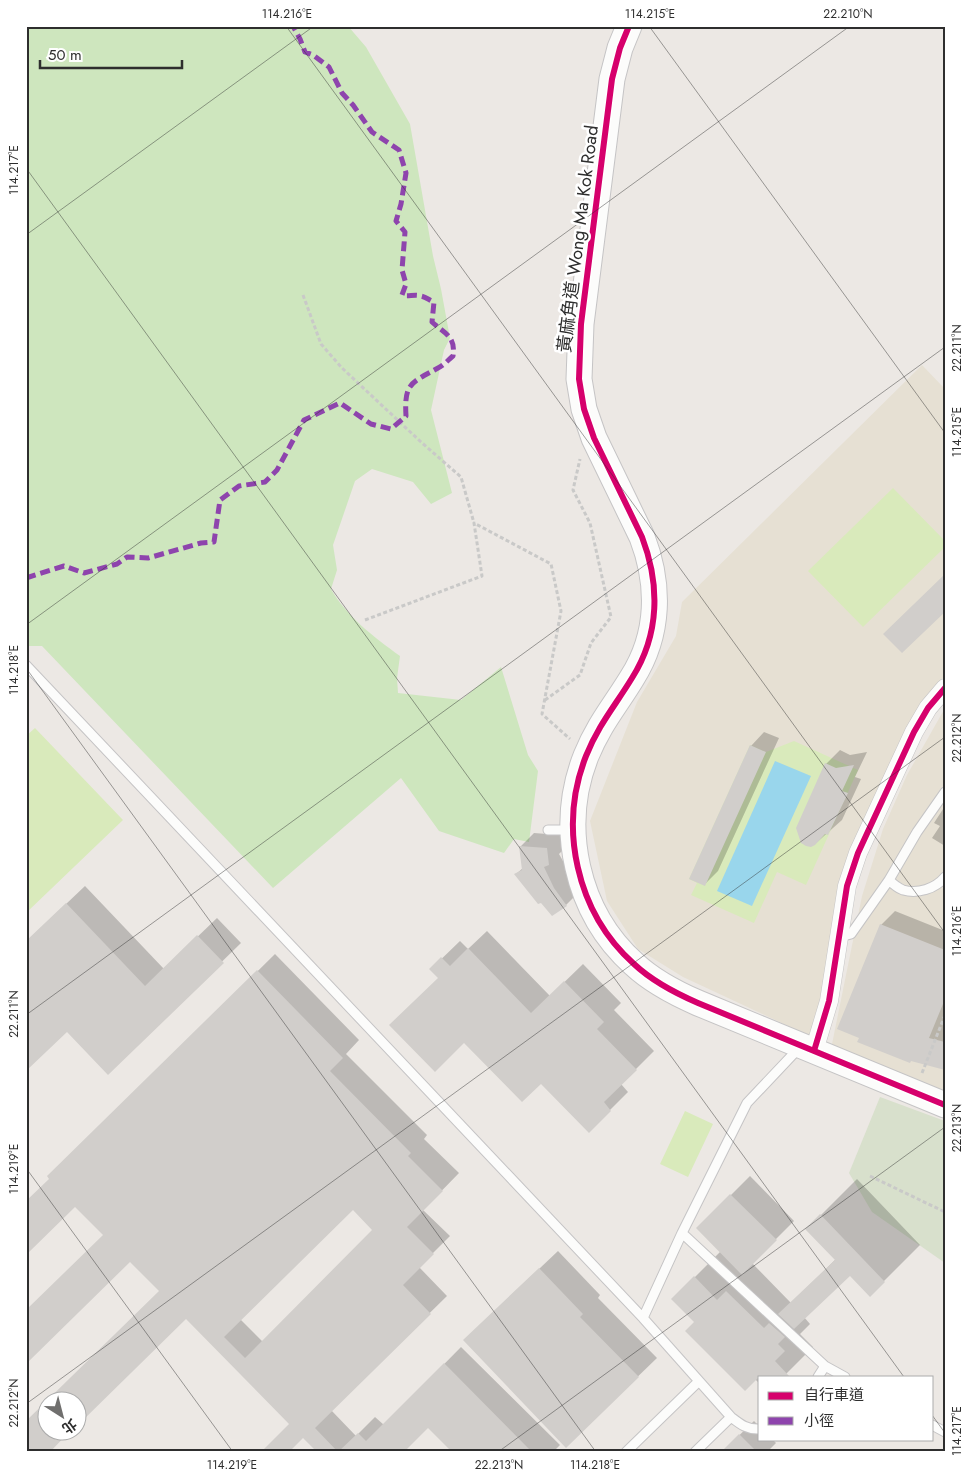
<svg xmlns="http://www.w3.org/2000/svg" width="971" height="1478" viewBox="0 0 971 1478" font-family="Jost,'Noto Sans TC',sans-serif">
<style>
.education{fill:#e6e0d3}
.green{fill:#cee6be}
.cemetery{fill:#d8e0cc}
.pitch{fill:#d9eabb}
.water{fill:#99d6ec}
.shadow{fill:#0003;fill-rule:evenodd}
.building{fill:#d1cecb;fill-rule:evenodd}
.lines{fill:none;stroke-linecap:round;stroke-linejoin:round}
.lane-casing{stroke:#c5c4c5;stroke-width:11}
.street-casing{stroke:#c5c4c5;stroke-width:19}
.secondary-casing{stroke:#c5c4c5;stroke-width:27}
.path{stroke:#c9c9c8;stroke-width:3;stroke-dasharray:4 2.5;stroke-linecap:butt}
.lane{stroke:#fcfcfb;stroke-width:9}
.street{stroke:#fcfcfb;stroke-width:18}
.secondary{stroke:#fcfcfb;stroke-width:25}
.quiet{stroke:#8e44ad;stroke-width:5;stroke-dasharray:10 5;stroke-linecap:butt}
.cycleway-casing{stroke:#fff;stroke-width:9}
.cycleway{stroke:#d6006c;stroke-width:6}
.ticks{fill:none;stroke:#2e2e2e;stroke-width:1;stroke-opacity:0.45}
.labels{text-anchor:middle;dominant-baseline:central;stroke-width:5;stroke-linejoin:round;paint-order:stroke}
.street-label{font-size:18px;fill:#2e2e2e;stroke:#fff}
.neatline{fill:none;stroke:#2e2e2e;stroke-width:2}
.ticks-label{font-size:12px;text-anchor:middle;fill:#2e2e2e}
</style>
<rect width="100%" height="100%" fill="#ece8e4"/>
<!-- education -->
<path class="education" d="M922,365l23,24v288l-22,25 -65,130 -19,62 -23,145 -133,-62 -45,-28 -31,-48 -17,-80 47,-119 39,-66 6,-34z
M945,708v391l-115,-45 32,-158 21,-67 24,-54z"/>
<!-- green -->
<path class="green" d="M26,26h322l18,21 44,77 23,132 8,33 9,49 -6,12 -13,60 21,83 -21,11 -18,-22 -41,-13 -17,12 -22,64 4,25 -6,19c16,28 43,48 69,67l-3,22 1,15 63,7 40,-33 27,88 10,16 -9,71 -15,-3 -10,14 -65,-22 -38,-53 -128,110 -231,-242h-16z"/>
<!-- cemetery -->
<path class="cemetery" d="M880,1097l65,24v142l-73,-51 -23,-39z"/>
<!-- pitch -->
<path class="pitch" d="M893,488l52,53v6l-82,80 -55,-56z
M35,728l88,92 -97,93v-177z
M794,741l64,29 -52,115 -29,-13 -23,51 -63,-28 6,-12 -8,-4 61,-134 16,7z
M685,1111l28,13 -25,53 -28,-13z"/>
<!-- water -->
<path class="water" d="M775,761l36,15 -59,130 -35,-15z"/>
<!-- shadow -->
<path class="shadow" d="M764,732l15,6 -61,133 -14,14 47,-139z
M840,750l10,5 17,-3 -12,25 6,2 -19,41 -27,24 11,-80z
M945,806v40l-13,-8 8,-12 -6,-3z
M534,833l26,2 3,15 -4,4 21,37 -14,14 -50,-31 7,-6 -3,-21z
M85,886l79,83 53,-51 24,25 -133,130 -41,-43 -41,-88z
M895,911l50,20v86l-3,7 3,1v44l-33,-9 -31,-135z
M487,931l63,65 33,-32 38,39 -7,7 40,41 -33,33 7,8 -39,39 -158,-162 29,-28 8,8z
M275,954l84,86 -13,14 81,81 -3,4 35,34 -36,37 27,26 -31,31 28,29 -116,114 25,26 19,-19 9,8 77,-78 99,98 -7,7h-99l-26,-26 -26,26h-84l-132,-135 -108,106v-23h-29l111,-109 -111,-115zM353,1209l21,21 -111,112 -23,-23z
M750,1176l44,45 -42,42 39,40 45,-44 -29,-30 50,-50 63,66 -50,50 -20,-21 -46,43 6,7 -10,10 13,13 -30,30h-23v7l-87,-85 48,-48 -23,-23z
M558,1251l42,44 -2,3 59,60 -91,88 -83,-124z
M754,1421l6,6v12h12l4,4 -9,9h-45z"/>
<!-- building -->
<path class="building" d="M945,574v38l-43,41 -19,-19z
M750,745l16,7 -61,134 -16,-7z
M825,763l11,5 18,-3 -12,26 6,2 -20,42 -3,-1 -10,11 -4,2 -5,-1 -5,-3 -5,-15z
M519,846l28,2 2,17 -5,2 10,21 13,18 -15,10 -11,-13 -3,1 -24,-30 8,-4z
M66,903l79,83 52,-51 27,28 -116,112 -41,-43 -41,39v-130z
M880,924l65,26v49l-16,39 16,4v28l-34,-9 -1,2 -53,-21 2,-4 -22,-9z
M468,948l63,65 33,-32 40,41 -7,7 40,41 -33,32 7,9 -22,22 -48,-49 -19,18 -58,-59 -29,29 -46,-47 49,-47 -9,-9 12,-12 9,9z
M257,970l86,88 -13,13 81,82 -3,3 35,35 -36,36 27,27 -31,31 28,29 -116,114 23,24 20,-19 8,8 78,-78 88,89h-80l-24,-24 -24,24h-87l-14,-14 -14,14h-28l28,-28 -103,-105 -108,106v-25h-30v30h23l-21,22h-24v-31l133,-130 -29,-29 -104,102v-54l77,-75 -28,-28 -49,48v-54l23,-22 -2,-3zM353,1210l19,20 -127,128 -21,-21z
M730,1194l47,46 -35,35 -46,-47z
M820,1214l65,68 -15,15 -20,-21 -56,53 -16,-15 57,-54 -30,-31z
M539,1268l44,46 -3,3 59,60 -73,71 -103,-108z
M694,1276l23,24 9,-9 38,37 5,-5 16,14 -7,7 7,7 -10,10 15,16h-31l-14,14 -60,-60 9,-9 -23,-23z
M739,1434l18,18h-36z"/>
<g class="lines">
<!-- lane casing -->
<g class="lane-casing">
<path id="lane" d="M26,665l617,653 88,99c9,7 16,13 29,12
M548,830h24
M889,880l28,-48 28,-40
M840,937l11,-3 38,-54c4,4 9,8 14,10 15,4 32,-1 42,-13
M682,1233l143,133 20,11
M643,1318l39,-85 65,-130 52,-55
M818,1377l7,-11
M932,1425l13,7
M626,1452l72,-70
M695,1452l36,-35"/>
</g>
<!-- street casing -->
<g class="street-casing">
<path id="street" d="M814,1051l15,-50 18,-115 11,-33 56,-121 14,-24 17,-20"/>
</g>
<!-- secondary casing -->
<g class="secondary-casing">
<path id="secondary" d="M629,26l-9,22 -8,31 -31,245 -2,55 5,30 10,29 48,99c18,47 18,97 -10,141 -17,28 -33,46 -46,78 -28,71 -10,156 48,208 18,17 41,29 64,39l247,102"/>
</g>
<!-- path -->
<path class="path" d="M303,295l18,49 21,24 79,74 40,35 13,46
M365,620l117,-44 -8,-53 77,41 10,47 -19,103 28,25
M545,700l35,-25 11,-32 20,-26 -21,-94 -17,-33 7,-31
M922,1073l23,-58
M870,1176l75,36"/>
<!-- lane -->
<use href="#lane" class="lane"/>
<!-- street -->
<use href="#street" class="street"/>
<!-- secondary -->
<use href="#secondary" class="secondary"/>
<!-- quiet -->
<path class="quiet" d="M26,578l38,-12 20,7 33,-9 10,-7 21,1 53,-15 13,-1 6,-42 19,-14 26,-4 12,-12 27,-50 36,-17 31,21 20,5 15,-13c-2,-33 5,-33 32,-48 6,-3 10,-8 15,-12 3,-20 -9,-23 -21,-34l2,-20c-5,-2 -8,-5 -13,-6 -7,-2 -13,1 -19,-1l4,-11 -4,-14 3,-38 -9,-11 5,-17 5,-31 -7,-23 -27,-18 -19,-27 -11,-12 -13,-26 -16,-12 -8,-3 -5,-13 -7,-13"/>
<!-- cycleway casing -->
<g class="cycleway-casing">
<path id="cycleway" d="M629,26l-9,22 -8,31 -31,245 -2,55 5,30 10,29 48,99c18,47 18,97 -10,141 -17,28 -33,46 -46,78 -28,71 -10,156 48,208 18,17 41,29 64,39l247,102
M814,1051l15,-50 18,-115 11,-33 56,-121 14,-24 17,-20"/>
</g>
<!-- cycleway -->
<use href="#cycleway" class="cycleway"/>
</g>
<!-- ticks -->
<path class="ticks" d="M286,26l659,907M649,26l296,407M26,168l878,1209M26,235l288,-209M26,625l824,-599M26,668l570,784M26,1015l919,-668M26,1168l207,284M26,1404l919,-667M932,1415l13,18M498,1452l447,-325"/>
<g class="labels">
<!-- street labels -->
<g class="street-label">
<text transform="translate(578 239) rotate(-83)">黃麻角道 Wong Ma Kok Road</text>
</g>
</g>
<!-- border -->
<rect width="971" height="1478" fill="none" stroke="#ffffff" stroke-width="55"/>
<!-- legend -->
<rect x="758" y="1376" width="175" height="65" fill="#ffffff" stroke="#ababab"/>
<rect x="768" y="1392" width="25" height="8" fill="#d6006c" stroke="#ababab"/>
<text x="804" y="1400" font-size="15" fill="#2e2e2e">自行車道</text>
<rect x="768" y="1417" width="25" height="8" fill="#8e44ad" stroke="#ababab"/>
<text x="804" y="1426" font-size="15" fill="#2e2e2e">小徑</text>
<!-- north arrow -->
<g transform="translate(62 1416) rotate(144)"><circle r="24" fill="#ffffff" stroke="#ababab"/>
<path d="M0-4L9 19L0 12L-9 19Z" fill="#706f6e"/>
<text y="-8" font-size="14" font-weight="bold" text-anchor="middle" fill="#2e2e2e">北</text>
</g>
<!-- scale -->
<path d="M40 60v8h142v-8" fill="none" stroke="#2e2e2e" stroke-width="2.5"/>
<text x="48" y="60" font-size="15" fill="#2e2e2e" stroke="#ffffff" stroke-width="4" paint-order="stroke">50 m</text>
<rect x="28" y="28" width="916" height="1422" class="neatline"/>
<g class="ticks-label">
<text x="287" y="18">114.216°E</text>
<text x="650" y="18">114.215°E</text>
<text x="848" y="18">22.210°N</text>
<text transform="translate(14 170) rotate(-90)" y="4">114.217°E</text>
<text transform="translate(957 348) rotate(-90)" y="4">22.211°N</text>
<text transform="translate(957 432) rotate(-90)" y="4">114.215°E</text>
<text transform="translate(14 670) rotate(-90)" y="4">114.218°E</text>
<text transform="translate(957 738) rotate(-90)" y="4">22.212°N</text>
<text transform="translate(957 931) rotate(-90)" y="4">114.216°E</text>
<text transform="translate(14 1014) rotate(-90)" y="4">22.211°N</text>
<text transform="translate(957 1128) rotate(-90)" y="4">22.213°N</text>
<text transform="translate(14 1169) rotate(-90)" y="4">114.219°E</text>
<text transform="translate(14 1403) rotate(-90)" y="4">22.212°N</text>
<text transform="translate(957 1431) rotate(-90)" y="4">114.217°E</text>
<text x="232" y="1469">114.219°E</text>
<text x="499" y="1469">22.213°N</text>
<text x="595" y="1469">114.218°E</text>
</g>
</svg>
